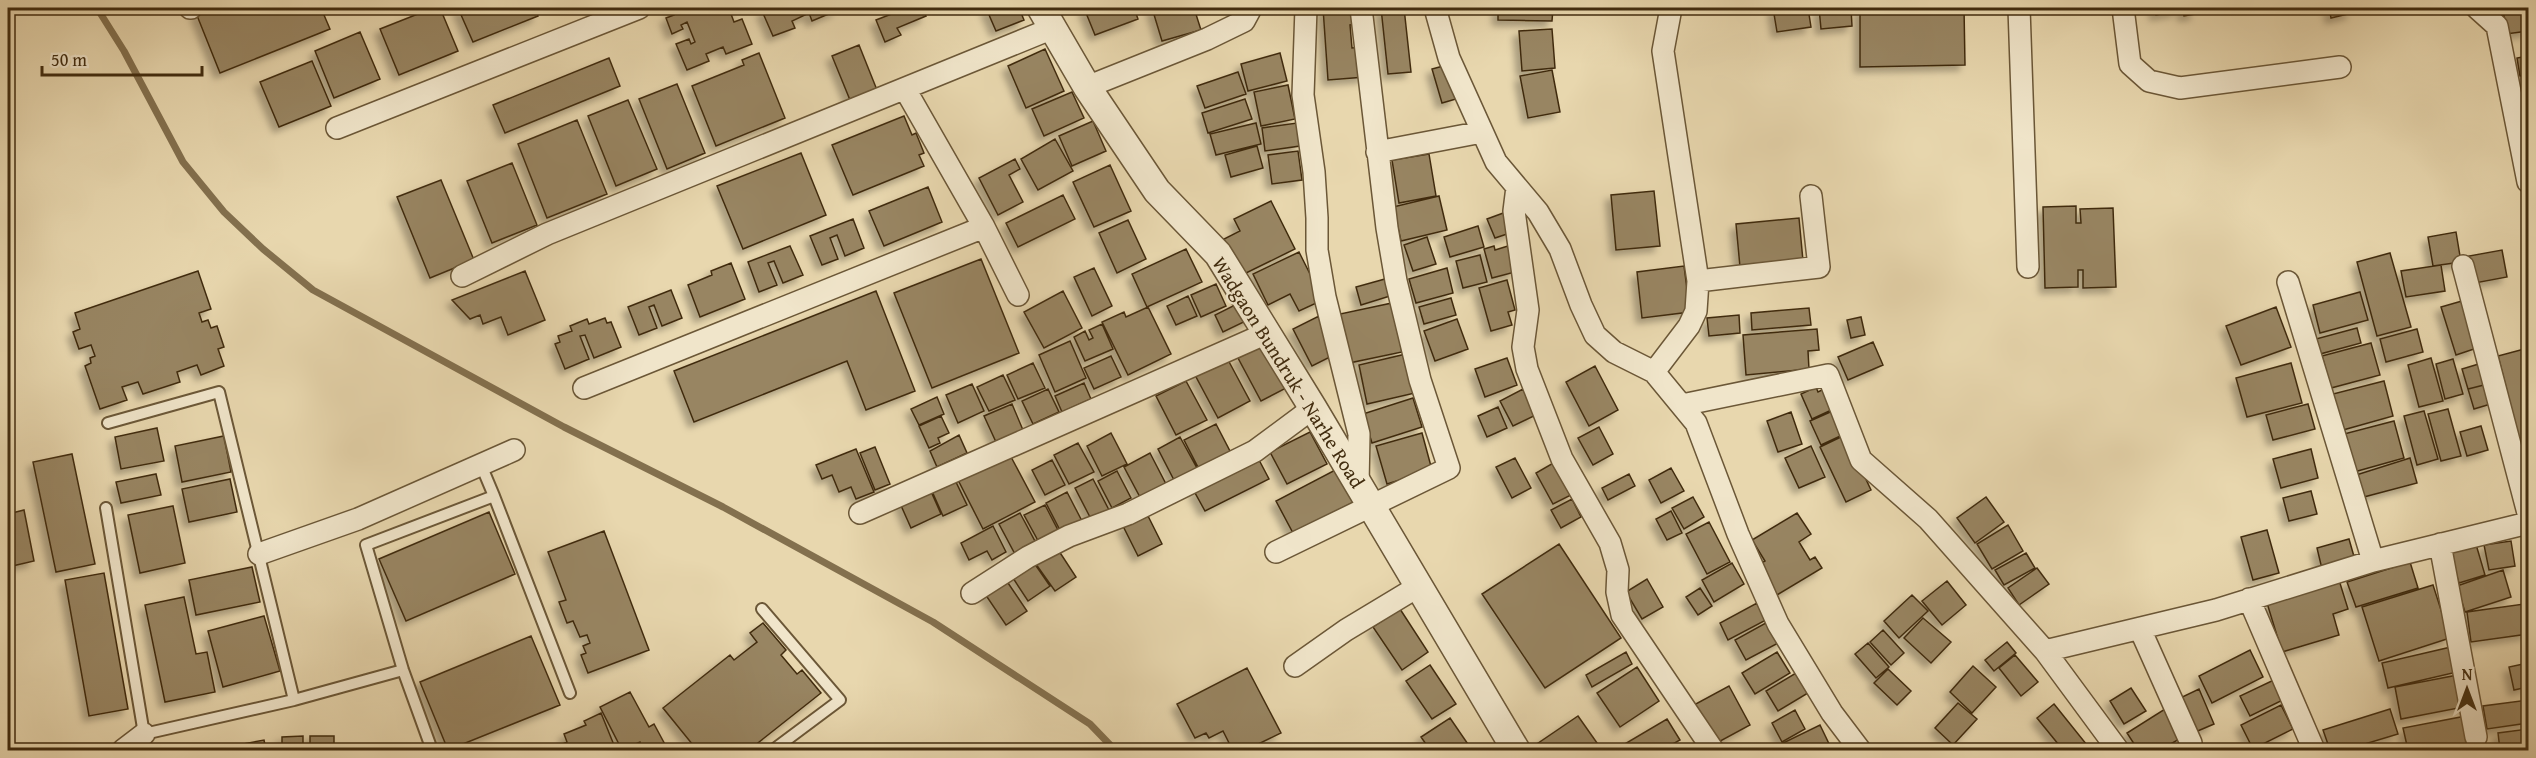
<svg xmlns="http://www.w3.org/2000/svg" width="2536" height="758" viewBox="0 0 2536 758" font-family="'Gentium Book Plus',serif">
<style>
.lines{fill:none;stroke-linecap:round;stroke-linejoin:round}
.stream{stroke:#83704e;stroke-width:7}
.building{fill:#988562;stroke:#412c0f;stroke-width:1.5;filter:url(#shadow)}
.service-casing{stroke:#6b5737;stroke-width:14}
.minor-casing{stroke:#6b5737;stroke-width:24}
.tertiary-casing{stroke:#6b5737;stroke-width:30}
.service{stroke:#f0e5ca;stroke-width:10}
.minor{stroke:#f0e5ca;stroke-width:21}
.tertiary{stroke:#f0e5ca;stroke-width:27}
.labels{text-anchor:middle;dominant-baseline:central;stroke-width:4.5;stroke-linejoin:round;paint-order:stroke}
.street-label{font-size:20px;fill:#412c0f;stroke:#f0e5ca}
</style>
<defs>
<filter id="shadow"><feDropShadow dx="-5.5" dy="5.5" stdDeviation="3" flood-color="#0004"/></filter>
</defs>
<rect width="100%" height="100%" fill="#e8d7ae"/>
<filter id="stains"><feTurbulence type="fractalNoise" baseFrequency=".00333" numOctaves="4"/><feColorMatrix values="0 0 0 0 .2 0 0 0 0 .09 0 0 0 0 .02 0 0 0 .5 -.17"/></filter>
<radialGradient id="worn" r=".72"><stop offset=".6" stop-color="#630" stop-opacity="0"/><stop offset="1" stop-color="#630" stop-opacity=".3"/></radialGradient>
<g class="lines">
<!-- stream -->
<path class="stream" d="M97,8l27,43 59,111 41,50 39,37 50,41 251,137 159,80 210,115 157,102 25,26"/>
</g>
<!-- building -->
<path class="building" d="M210,8h18l1,2 7,-2h85l9,21 -110,44 -24,-60z
M433,8h7l18,43 -59,24 -19,-46z
M458,8h77l3,8 -65,26z
M675,8h62l2,3 -8,3 3,8 8,-3 10,25 -26,10 -3,-7 -17,7 3,7 -22,9 -11,-26 13,-5 2,5 4,-2 -8,-20 -6,3 2,4 -11,5 -6,-16 8,-3 -2,-6z
M770,8h5l2,2 3,-2h57l1,2 -26,11 -3,-8 -17,8 3,7 -22,8 -11,-25z
M907,8h15l4,8 -29,12 4,7 -16,7 -9,-22z
M986,8h33l5,12 -28,11z
M1084,8h50l4,11 -43,16z
M1152,8h42l7,22 -39,11z
M1323,8h34l1,16 -8,1 2,23 11,-1 2,30 -37,3z
M1381,8h23l7,64 -23,2z
M1498,8h55l-1,13 -54,-1z
M1773,8h35l3,19 -34,5z
M1819,8h32l1,18 -31,3z
M1860,8h104l1,57 -105,2z
M2154,8h23l1,3 -22,4z
M2182,8h13l1,6 -12,2z
M2329,8h21l2,5 -21,5z
M2503,8h25v23l-22,3z
M1552,29l3,39 -33,3 -3,-40z
M360,32l20,47 -46,19 -19,-47z
M859,45l18,45 -27,10 -18,-44z
M1045,49l19,42 -38,17 -18,-42z
M759,53l26,65 -69,28 -24,-60 52,-21 -2,-5z
M1280,53l7,28 -39,10 -7,-27z
M2528,56v19l-8,1 -3,-18z
M609,58l11,28 -115,47 -12,-28z
M312,61l19,45 -52,21 -19,-45z
M1447,65l9,34 -14,4 -10,-34z
M1552,70l8,42 -32,6 -8,-42z
M1238,72l8,22 -41,14 -8,-22z
M677,84l28,69 -38,16 -28,-70z
M1288,85l7,34 -34,7 -7,-34z
M1072,92l12,26 -40,18 -12,-27z
M1245,99l7,20 -44,14 -6,-20z
M628,100l29,69 -41,17 -28,-70z
M904,116l8,19 4,-2 8,20 -5,2 5,11 -71,29 -21,-50z
M577,120l30,74 -60,24 -29,-74z
M1093,121l13,30 -34,15 -13,-30z
M1256,123l5,21 -45,11 -6,-21z
M1297,123l3,23 -35,5 -3,-23z
M1055,139l18,32 -35,19 -17,-31z
M1257,146l6,22 -32,9 -6,-22z
M1298,151l4,29 -30,4 -4,-29z
M801,153l25,62 -83,34 -26,-63z
M1429,154l7,42 -37,7 -7,-43z
M1015,159l5,10 -11,6 14,27 -25,13 -19,-37z
M512,163l25,62 -45,18 -25,-62z
M1110,165l21,46 -37,16 -21,-45z
M441,180l33,80 -44,18 -33,-81z
M928,187l14,35 -58,24 -15,-35z
M1654,191l6,55 -44,4 -5,-55z
M1063,195l12,24 -57,28 -12,-24z
M1439,196l8,34 -46,11 -8,-34z
M1271,201l24,48 -53,26 -18,-36 16,-8 -6,-12z
M2076,206v17h5l-1,-14 33,-1 3,79 -33,1v-18h-5v17l-33,1 -2,-81z
M1506,212l7,20 -18,6 -8,-19z
M1799,218l4,43 -63,6 -4,-43z
M853,219l11,29 -19,8 -8,-21 -7,3 8,21 -16,6 -12,-29z
M1128,220l18,39 -29,14 -18,-40z
M1478,226l6,21 -34,10 -6,-20z
M2456,232l5,30 -28,4 -5,-29z
M1427,237l9,27 -23,7 -9,-26z
M790,246l13,29 -20,8 -9,-22 -6,2 9,22 -18,7 -11,-30z
M1494,246l1,4 13,-4 7,26 -23,6 -8,-29z
M1186,249l16,33 -55,25 -15,-33z
M2502,250l5,27 -32,6 -6,-27z
M1299,252l24,48 -24,11 -9,-17 -22,11 -15,-31z
M2390,253l21,74 -34,9 -20,-74z
M1480,255l7,27 -24,6 -7,-27z
M981,259l38,94 -87,35 -38,-95z
M731,263l14,36 -45,18 -12,-32 24,-10 -1,-4z
M2441,265l4,26 -39,6 -5,-26z
M1684,266l6,46 -48,6 -5,-46z
M1094,268l18,38 -20,10 -18,-39z
M1447,268l6,25 -37,10 -7,-24z
M198,271l13,38 -12,4 3,9 6,-2 3,8 6,-2 7,21 -6,2 6,17 -23,9 -4,-10 -20,7 3,10 -37,12 -5,-12 -16,5 5,13 -27,9 -15,-43 6,-3 -1,-5 5,-2 -4,-11 -12,4 -6,-17 7,-3 -5,-16z
M525,271l20,49 -37,15 -7,-18 -18,7 -3,-9 -10,4 -18,-19z
M1385,279l5,17 -29,9 -5,-18z
M1507,280l8,30 -7,2 4,13 -21,6 -12,-43z
M1216,284l10,22 -25,11 -10,-22z
M671,290l11,28 -20,8 -8,-21 -5,2 8,21 -18,7 -11,-28z
M876,291l39,100 -49,19 -19,-49 -153,61 -20,-51z
M1063,291l19,37 -38,20 -20,-36z
M2360,292l8,28 -48,13 -7,-28z
M1188,296l9,20 -21,9 -9,-19z
M1451,298l5,17 -32,9 -5,-17z
M1243,301l9,17 -29,14 -8,-17z
M2462,301l15,47 -21,7 -15,-48z
M1392,303l10,49 -53,11 -9,-49z
M1148,307l23,47 -43,21 -26,-53 22,-10 2,5z
M2276,307l15,40 -50,18 -15,-39z
M1809,308l2,17 -59,5 -1,-17z
M1739,315l1,18 -31,3 -2,-18z
M1319,316l19,37 -26,13 -19,-37z
M1861,317l4,18 -14,3 -4,-18z
M605,318l2,5 4,-1 10,25 -27,11 -9,-23 -5,1 9,23 -24,10 -10,-25 5,-2 -2,-6 14,-5 -2,-5 17,-7 2,5z
M1457,319l11,30 -33,12 -11,-30z
M1102,324l11,25 -28,12 -11,-24 11,-6 4,9 4,-2 -4,-8z
M2357,328l4,15 -41,11 -4,-15z
M1817,329l2,21 -11,1 1,18 -63,6 -3,-40z
M2417,329l6,23 -37,10 -6,-23z
M1070,341l16,37 -31,14 -16,-37z
M1268,342l22,44 -29,15 -23,-43z
M1873,342l10,23 -35,15 -10,-23z
M2371,343l9,32 -49,13 -9,-32z
M2528,348v114h-3l-27,-106z
M1406,354l9,39 -48,11 -8,-39z
M1111,356l10,21 -27,12 -10,-21z
M1227,358l23,43 -32,17 -23,-43z
M1507,358l10,27 -32,12 -10,-28z
M2431,358l12,43 -24,6 -11,-42z
M2453,359l10,35 -18,5 -9,-35z
M1033,363l12,25 -27,11 -11,-24z
M2291,363l11,40 -55,14 -11,-39z
M2482,363l6,21 -20,5 -6,-20z
M1595,366l23,44 -29,16 -23,-44z
M1003,375l12,25 -26,11 -12,-24z
M1186,381l21,39 -31,15 -20,-39z
M2384,381l9,35 -50,14 -10,-36z
M1084,383l7,16 -29,13 -7,-16z
M972,384l12,27 -26,12 -12,-28z
M2488,384l6,19 -20,6 -6,-20z
M1816,387l2,5 10,-5 10,20 -26,12 -11,-25z
M1048,389l11,23 -26,12 -11,-23z
M1523,389l13,26 -23,11 -13,-25z
M937,397l7,17 -25,11 -8,-16z
M1413,398l9,29 -50,16 -9,-29z
M1012,404l11,26 -27,12 -12,-26z
M2308,404l7,25 -42,11 -7,-25z
M1498,407l9,21 -20,9 -9,-21z
M1837,409l12,23 -28,13 -11,-24z
M2448,409l13,47 -20,5 -13,-47z
M2424,411l14,48 -21,6 -13,-49z
M1791,412l11,32 -24,8 -11,-31z
M941,416l8,17 -11,5 2,5 -11,5 -10,-22z
M2394,421l10,37 -50,14 -10,-38z
M1216,424l16,31 -32,16 -16,-31z
M2481,426l7,24 -21,6 -7,-24z
M1599,427l14,27 -20,11 -15,-27z
M157,428l7,33 -43,8 -6,-32z
M1310,432l17,32 -40,20 -17,-32z
M1111,433l16,31 -25,12 -15,-30z
M1422,433l10,37 -45,14 -11,-38z
M959,435l8,18 -30,14 -7,-16z
M1845,435l26,55 -25,12 -26,-55z
M224,436l7,36 -49,10 -7,-36z
M1180,437l18,33 -23,12 -17,-33z
M1078,443l16,29 -25,12 -15,-29z
M1811,446l14,31 -26,11 -14,-30z
M875,447l15,37 -15,6 -15,-37z
M856,449l18,43 -18,7 -5,-12 -12,5 -7,-17 -10,4 -6,-14z
M2311,449l7,29 -37,10 -8,-29z
M1150,453l17,33 -26,13 -17,-32z
M72,454l23,110 -39,8 -23,-110z
M1010,455l25,47 -52,27 -27,-53z
M1258,458l11,21 -64,32 -11,-20z
M1515,458l16,30 -19,10 -16,-31z
M2410,458l7,25 -57,15 -7,-22z
M1052,460l13,25 -20,10 -13,-25z
M1555,462l18,32 -20,10 -17,-31z
M1341,467l17,33 -65,33 -17,-32z
M1671,468l13,23 -23,12 -12,-23z
M1117,471l14,27 -19,10 -14,-27z
M156,474l5,21 -40,8 -5,-21z
M1629,474l6,12 -27,14 -6,-12z
M954,478l13,27 -24,11 -12,-27z
M230,479l7,33 -48,10 -7,-33z
M1093,479l17,33 -18,9 -17,-33z
M929,487l12,27 -30,14 -12,-27z
M2311,491l6,23 -28,7 -6,-23z
M1067,492l17,33 -21,11 -17,-33z
M1693,497l11,20 -20,12 -12,-21z
M1986,497l18,25 -29,21 -18,-25z
M1572,499l9,18 -20,11 -10,-18z
M1045,505l16,31 -20,10 -17,-31z
M173,506l12,57 -45,10 -12,-58z
M24,510l10,51 -26,6v-53z
M1671,511l11,22 -15,7 -11,-21z
M489,512l26,62 -109,47 -27,-62z
M1020,513l17,32 -21,11 -17,-32z
M1797,513l14,21 -12,8 11,18 5,-3 7,11 -45,27 -19,-30 7,-4 -13,-21z
M1147,514l15,30 -24,12 -15,-30z
M1709,522l21,40 -23,12 -21,-40z
M2008,525l15,26 -31,18 -15,-25z
M993,526l13,26 -14,8 -5,-9 -18,9 -8,-17z
M2267,530l12,43 -26,7 -12,-43z
M604,531l45,119 -61,23 -7,-18 5,-2 -3,-7 7,-3 -3,-8 -7,2 -7,-16 -6,2 -8,-21 7,-2 -18,-48z
M2349,539l6,21 -33,9 -5,-21z
M2475,541l10,34 -26,8 -11,-34z
M2511,541l4,25 -26,4 -5,-25z
M1559,544l62,94 -76,50 -63,-94z
M1055,545l21,32 -21,14 -22,-31z
M2026,553l9,15 -31,17 -9,-15z
M1030,557l20,29 -22,15 -19,-29z
M2410,562l8,26 -62,19 -9,-25z
M1732,563l12,21 -30,18 -12,-22z
M252,567l8,35 -64,13 -7,-35z
M2037,568l12,16 -30,21 -11,-17z
M2503,570l8,27 -46,15 -8,-26z
M104,573l24,136 -39,7 -24,-136z
M1004,577l23,34 -21,14 -23,-34z
M1647,579l16,28 -21,12 -16,-27z
M2339,580l9,29 -15,5 6,21 -57,17 -15,-49z
M1947,581l19,24 -24,20 -20,-24z
M2433,585l17,53 -71,23 -17,-54z
M1700,588l12,18 -14,9 -12,-18z
M1912,595l16,16 -29,27 -15,-17z
M184,597l12,57 11,-2 8,40 -50,10 -20,-97z
M1757,603l9,17 -38,20 -8,-17z
M2524,604l4,30 -57,8 -4,-30z
M1400,609l28,43 -26,18 -29,-43z
M264,616l16,55 -57,16 -15,-56z
M1923,618l28,24 -20,21 -27,-25z
M1773,619l11,21 -38,20 -11,-20z
M763,623l23,27 -5,5 16,19 5,-4 19,23 -72,57h-52l-34,-42 67,-53 4,5 23,-18 -7,-9z
M1883,630l21,23 -13,12 -21,-23z
M531,636l29,69 -112,45 -28,-68z
M2007,642l9,11 -22,18 -9,-11z
M1868,643l21,24 -13,11 -21,-24z
M2451,647l6,25 -69,16 -6,-25z
M2250,650l13,27 -51,26 -13,-27z
M1626,652l6,12 -40,23 -6,-12z
M1777,652l13,21 -35,21 -13,-21z
M2015,655l23,27 -17,14 -22,-28z
M2528,663v24l-14,3 -5,-23z
M1430,665l26,39 -24,15 -26,-38z
M1973,666l23,21 -24,26 -22,-21z
M1637,667l22,34 -39,26 -23,-34z
M1247,668l34,65 -35,17h-31l14,-7 -6,-12 -14,7 -3,-5 -11,5 -18,-34z
M1888,669l23,22 -14,14 -23,-22z
M1796,673l12,20 -30,18 -12,-20z
M2463,674l6,32 -68,13 -6,-32z
M2278,678l9,20 -37,18 -10,-20z
M1729,686l21,39 -37,20 -21,-39z
M2131,688l15,23 -22,13 -14,-23z
M2199,689l15,35 -21,9 -15,-34z
M630,692l19,35 5,-3 14,26h-27h2l-3,-8 -18,8 -22,-43z
M2528,700v23l-41,6 -4,-23z
M1958,703l19,16 -24,26 -18,-17z
M2054,704l33,41 -8,5h-16l-26,-32z
M2281,705l12,24 -40,20 -12,-24z
M2165,709l18,28 -23,13h-22l-11,-17z
M2390,709l8,25 -53,16h-15l-7,-20z
M1795,710l10,19 -23,13 -10,-19z
M601,713l15,37h-56l-2,-4 9,-4 -3,-8 22,-9 -2,-4z
M1578,716l24,34h-74z
M2466,716l6,34h-64l-5,-22z
M1450,718l22,32h-42l-9,-13z
M1667,719l13,21 -18,10h-36l-3,-5z
M1820,725l12,25h-48l-3,-6z
M2528,729v21h-28l-2,-17z
M303,736v14h-21v-13z
M310,736h24v14h-24z
M264,740l2,10h-55z"/>
<g class="lines">
<!-- service casing -->
<g class="service-casing">
<path id="service" d="M108,423l111,-31 75,308
M481,465l13,31
M106,508l38,226 150,-34 109,-30
M762,609l78,91 -67,50
M432,750l-29,-80 -37,-125 128,-49 76,197"/>
</g>
<!-- minor casing -->
<g class="minor-casing">
<path id="minor" d="M190,8h1
M1306,8l-3,87 11,77 3,46v32l8,47 34,137 -1,51
M1435,8l14,50 47,104 42,50 22,37 21,56 14,30 19,17 40,20 42,51 42,111 40,90 54,89 28,37
M2019,8l9,259
M2123,8l7,56 19,17 31,7 160,-21
M2477,8l20,18 31,156
M1087,87l120,-48 37,-18 7,-13
M905,89l79,138 34,68
M337,128l302,-120
M1377,152l105,-20
M1517,187l-3,24 14,99 -5,37 4,22 35,90 48,84 8,27 -1,22 5,23 91,135
M2463,266l65,247
M462,276l85,-42 506,-206
M1698,281l121,-14 -8,-71
M2288,282l85,279
M1654,372l35,-46 7,-15 2,-30 -35,-230 8,-43
M584,388l400,-161
M1682,405l146,-30 33,85 67,59 117,132 73,99
M860,513l407,-180
M2440,544l36,193
M1276,552l173,-84 -29,-88 -24,-99 -9,-53 -26,-220
M259,554l99,-35 156,-69
M972,593l56,-36 41,-21 59,-22 127,-63 58,-43
M2249,599l65,151
M2140,629l51,114
M2045,651l171,-41 157,-49 155,-38
M1295,666l51,-36 73,-44
M123,750l21,-16"/>
</g>
<!-- tertiary casing -->
<g class="tertiary-casing">
<path id="tertiary" d="M1041,8l46,79 70,104 61,63 95,154 203,342"/>
</g>
<!-- service -->
<use href="#service" class="service"/>
<!-- minor -->
<use href="#minor" class="minor"/>
<!-- tertiary -->
<use href="#tertiary" class="tertiary"/>
</g>
<g class="labels">
<!-- street labels -->
<g class="street-label">
<text transform="translate(1289 372) rotate(58)">Wadgaon Bundruk - Narhe Road</text>
</g>
</g>
<!-- margin -->
<rect width="2536" height="758" fill="none" stroke="#e8d7ae" stroke-width="30"/>
<rect x="9" y="9" width="2518" height="740" fill="none" stroke="#412c0f" stroke-width="3"/>
<rect x="15" y="15" width="2506" height="728" fill="none" stroke="#412c0f" stroke-width="1.5"/>
<!-- north arrow -->
<g transform="translate(2467 689)" stroke="#f0e5ca" stroke-width="4.5" paint-order="stroke">
<path d="M0-4.5L10 22L0 15L-10 22Z" fill="#412c0f"/>
<text y="-9" font-size="16" font-weight="bold" text-anchor="middle" fill="#412c0f">N</text>
</g>
<!-- scale -->
<path d="M42 66v9h160v-9" fill="none" stroke="#412c0f" stroke-width="3"/>
<text x="51" y="66" font-size="18" fill="#412c0f" stroke="#f0e5ca" stroke-width="4.5" paint-order="stroke">50 m</text>
<rect width="100%" height="100%" filter="url(#stains)"/>
<rect width="100%" height="100%" fill="url(#worn)"/>
</svg>
